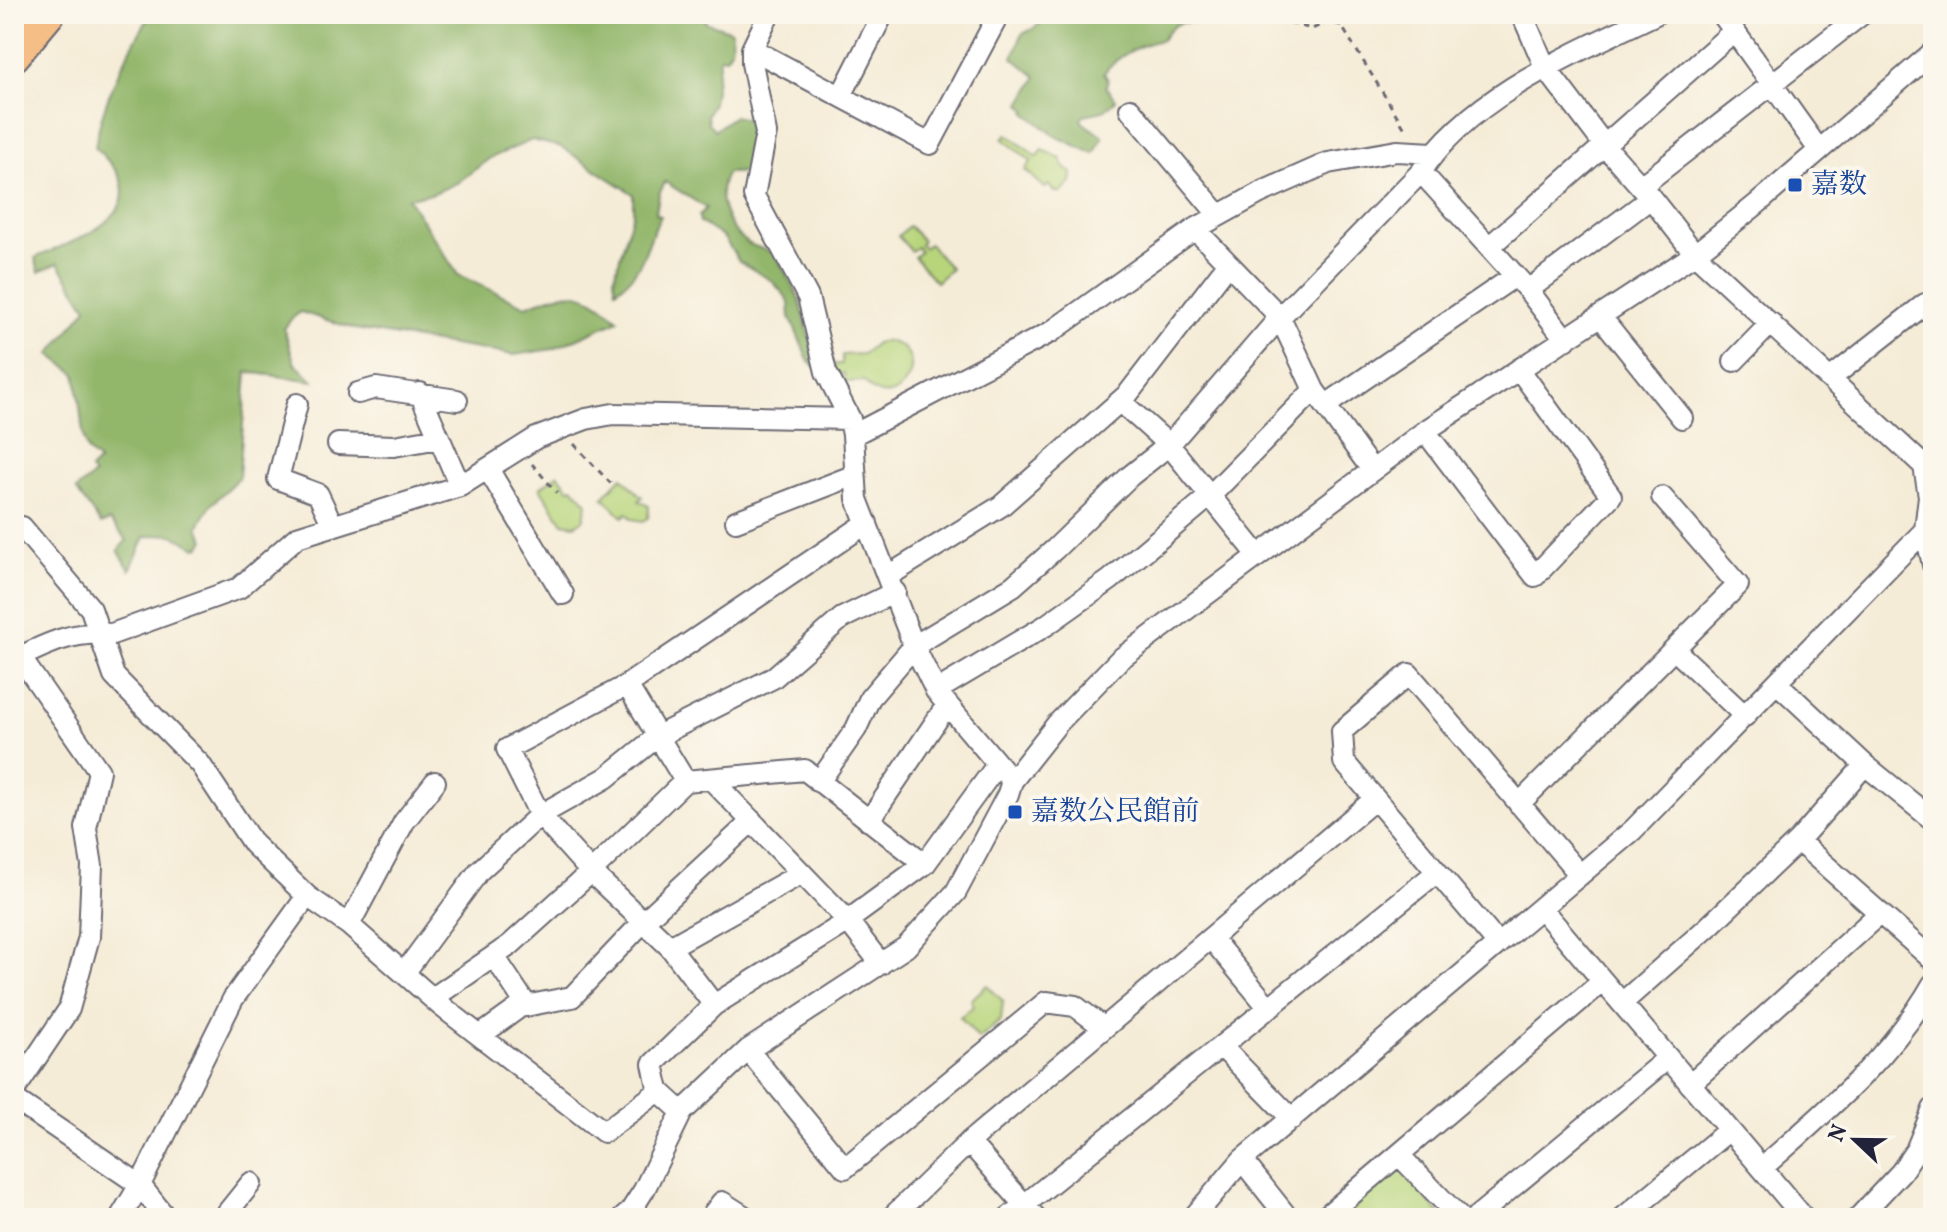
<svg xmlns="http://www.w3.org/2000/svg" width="1947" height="1232" viewBox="0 0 1947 1232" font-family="Vollkorn,'Noto Serif JP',serif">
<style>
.green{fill:#b8d57b;stroke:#6d7c5b;stroke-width:2}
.forest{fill:#92b66b;stroke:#5a6c53;stroke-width:2}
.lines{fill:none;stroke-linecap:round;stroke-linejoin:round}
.minor-casing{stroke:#6c6972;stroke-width:24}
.highway-casing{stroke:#6c6972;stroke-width:34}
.path{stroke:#6c6972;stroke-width:3;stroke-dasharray:6 6;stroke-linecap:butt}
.minor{stroke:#fff;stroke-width:20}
.highway{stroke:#f5be86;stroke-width:30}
.transit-dot{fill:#1a4fb4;stroke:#fbf7ec;stroke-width:3}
.labels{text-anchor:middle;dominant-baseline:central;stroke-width:8;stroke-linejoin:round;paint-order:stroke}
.transit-label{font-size:28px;fill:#164399;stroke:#fbf7ec;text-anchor:start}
</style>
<rect width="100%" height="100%" fill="#fbf7ec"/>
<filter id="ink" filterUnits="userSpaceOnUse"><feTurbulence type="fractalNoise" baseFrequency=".0125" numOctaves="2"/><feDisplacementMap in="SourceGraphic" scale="16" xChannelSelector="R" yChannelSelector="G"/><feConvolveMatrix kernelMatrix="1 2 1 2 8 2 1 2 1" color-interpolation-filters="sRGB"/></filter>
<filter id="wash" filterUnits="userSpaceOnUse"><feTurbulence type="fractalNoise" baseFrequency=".006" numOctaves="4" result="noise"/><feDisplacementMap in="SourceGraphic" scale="32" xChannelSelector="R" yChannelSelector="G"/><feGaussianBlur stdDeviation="1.8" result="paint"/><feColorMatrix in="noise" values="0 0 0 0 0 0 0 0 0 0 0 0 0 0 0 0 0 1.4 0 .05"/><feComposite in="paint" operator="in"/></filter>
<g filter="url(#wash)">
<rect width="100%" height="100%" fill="#f5ecd7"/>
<!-- green -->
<path class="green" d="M1007,134l30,23 6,-7 18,9 3,8 8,6 -1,10 -10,10 -8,-2 -4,-6 -4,3 -20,-18 6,-9 -28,-22z
M909,226l14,15 -3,3 4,4 5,-4 22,25 -15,13 -22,-25 6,-5 -3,-5 -6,4 -13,-15z
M884,341c57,7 11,84 -20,40l-19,1 -1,-9 -10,3 -4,-11 12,-1v-9l21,-1 13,-11z
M558,474l11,14 4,-1 14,16 -3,16 -9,6 -12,-2 -23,-35z
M622,477l20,20 -3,4 10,5 -1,12 -5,3 -11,-2 -5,-6 -4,4 -20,-20z
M987,985l16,16 -2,19 -22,19 -19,-22 14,-11 -3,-6z
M1400,1165l43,53h-107z"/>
<!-- forest -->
<path class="forest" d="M151,14h555l-1,8 27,9 -1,19 -5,7h-6l-7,46 -6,12 1,8 7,7 19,-14 23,6 -5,50 -25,1c-14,21 -1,54 18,68 8,6 21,9 30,12l24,45 20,71 -10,-7 -19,-45 -1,-15 -6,-9 -11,-12 -33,-20 -15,-23 -24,-16 -1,-6 7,-8 -41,-26 -6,12 -3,19 5,3c-17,29 -14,53 -45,74l-2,-12 19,-65v-19l-72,-47 -29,-7 -42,18 -33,25 -23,10 -26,5 50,77 68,31c45,-18 57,-19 93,14l-66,29 -39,6 -159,-26 -54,-17 -9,6 -8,11 11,35 19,17 -67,-9 -8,105 -28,28 -13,22 7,12 -4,7 -6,1c-21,-14 -26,-15 -50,-10l-15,33 -12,-20 9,-10 -17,-19 -9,3 -25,-34 18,-15 -4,-5 9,-9 -11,-9 -4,-11 -8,-67 -26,-20 37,-46 -29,-45 -19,9 -4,-14c29,-14 106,-36 84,-82 -6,-11 -15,-20 -24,-29 7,-47 31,-93 56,-133z
M1052,14h151l-7,8c-18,-1 -25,3 -34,18 -20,3 -47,17 -58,33l4,7 -2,7 10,13 -13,11 -19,4 -3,5c5,8 15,9 22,17l-9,17 -39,-18 -29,-23 1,-3 -6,-6 16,-27 -24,-19 9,-24 11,-5z"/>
</g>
<g filter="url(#ink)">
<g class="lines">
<!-- minor casing -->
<g class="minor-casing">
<path id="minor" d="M769,14l-17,35 178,95 69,-130
M1522,14l23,53 60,79 46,52 44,56 229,212 5,30 -4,34 8,35
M1722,14l97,136
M752,49v14l14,70 -12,63 54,101 18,75 24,47 3,16 4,64 57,147 22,45 76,90
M841,96l42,-82
M1130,109l88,105
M1421,172l107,118 38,50
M1641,186l221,-172
M1195,229l85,88 34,73 58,80
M1489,247l245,-216
M1528,290l123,-92
M1601,317l81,101
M1734,361l37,-38
M1831,378l94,-74
M358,393l18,-5 81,12
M420,393l40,93
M1120,401l49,44 89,110
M297,404l-19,75 40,15 15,32
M1326,405l189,-129
M1425,431l110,145 76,-80 -92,-127
M853,435l198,-103 144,-103 65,-36 68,-30 69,-12 36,2
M338,444l56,2 45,-8
M488,469l75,125
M736,521l119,-46
M22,527l69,82 23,67 86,88 53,80 54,52 42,29 91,80 164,127 55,-41
M888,576l113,-70 127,-112 100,-130
M1674,649l71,67
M14,660c34,-17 58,-29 98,-26l127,-46 58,-51 163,-51 76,-48 50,-19 27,-5 237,5
M1778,684l87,81 68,55
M627,685l58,96 120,-11 120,94 72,-99
M936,691l109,-65 65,-46 100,-84 104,-106
M711,779l137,142 33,43
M819,782l37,-53 14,-31 44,-52 99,-60 42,-37 75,-73 39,-31 111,-128 141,-145c48,-76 156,-120 235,-158
M1519,804l219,-219 -76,-88
M869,821l78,-116
M1798,841l135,119
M1541,908l263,310
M349,925l55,-103 31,-40
M1211,938l58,70
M1498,944l-154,-182 -2,-31 67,-57 171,201
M670,947l132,-74
M494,956l33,50
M405,972l74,-101 61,-56 66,-37 52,-42 115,-58 69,-60 53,-26
M433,998l77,-53 81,-73 94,-91
M1622,1003l86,-76 90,-86 67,-76
M714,1005l125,-78 86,-63
M481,1035l39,-28 52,-10 71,-75 109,-101
M1221,1046l71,73
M748,1050l97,118 201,-166 29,4 28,21
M1690,1084l190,-171
M14,1091l55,-82 20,-72 3,-71 -6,-38 13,-57 -79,-114
M14,1099l126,86 -20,33
M682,1112l-23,-21 -6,-27 61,-59 -44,-58 -79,-75 -51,-57 -33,-66 120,-64 240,-162
M969,1142l67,76
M1399,1155l61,63
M1242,1160l46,58
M1762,1168c63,-56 128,-109 171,-184
M166,1218l-26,-33 93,-186 74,-103
M223,1218l28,-35
M623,1218l7,-6 14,-22 38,-78 66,-62 158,-103 50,-55 52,-98 4,-13 45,-57 62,-64 306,-229 270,-177 62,-50 176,-152
M710,1218l12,-16 25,16
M891,1218l78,-76 406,-343
M1008,1218l429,-346
M1193,1218l49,-58 391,-330 292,-300
M1324,1218l279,-237
M1475,1218l193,-160
M1623,1218l106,-88
M1858,1218l43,-46 15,-22 17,-41"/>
</g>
<!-- highway casing -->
<g class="highway-casing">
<path id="highway" d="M14,56l35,-42"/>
</g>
<!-- path -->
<path class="path" d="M1255,14l57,15 16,-7 13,3 66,107
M574,444l38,41
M532,464l25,29"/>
<!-- minor -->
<use href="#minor" class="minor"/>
<!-- highway -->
<use href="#highway" class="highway"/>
</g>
</g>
<!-- markers -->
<g class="transit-dot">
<rect x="1787" y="177" width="16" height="16" rx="4"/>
<rect x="1007" y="804" width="16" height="16" rx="4"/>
</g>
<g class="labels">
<!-- transit labels -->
<g class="transit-label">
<text x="1811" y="185">嘉数</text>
<text x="1031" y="812">嘉数公民館前</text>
</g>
</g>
<!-- margin -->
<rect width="1947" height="1232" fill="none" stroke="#fbf7ec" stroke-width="48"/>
<!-- north arrow -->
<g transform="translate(1855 1140) rotate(292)" stroke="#fbf7ec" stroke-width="6" paint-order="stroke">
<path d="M0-6L14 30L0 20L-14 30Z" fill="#22223b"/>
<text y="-12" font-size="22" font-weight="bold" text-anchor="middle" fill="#22223b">N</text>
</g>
</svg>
